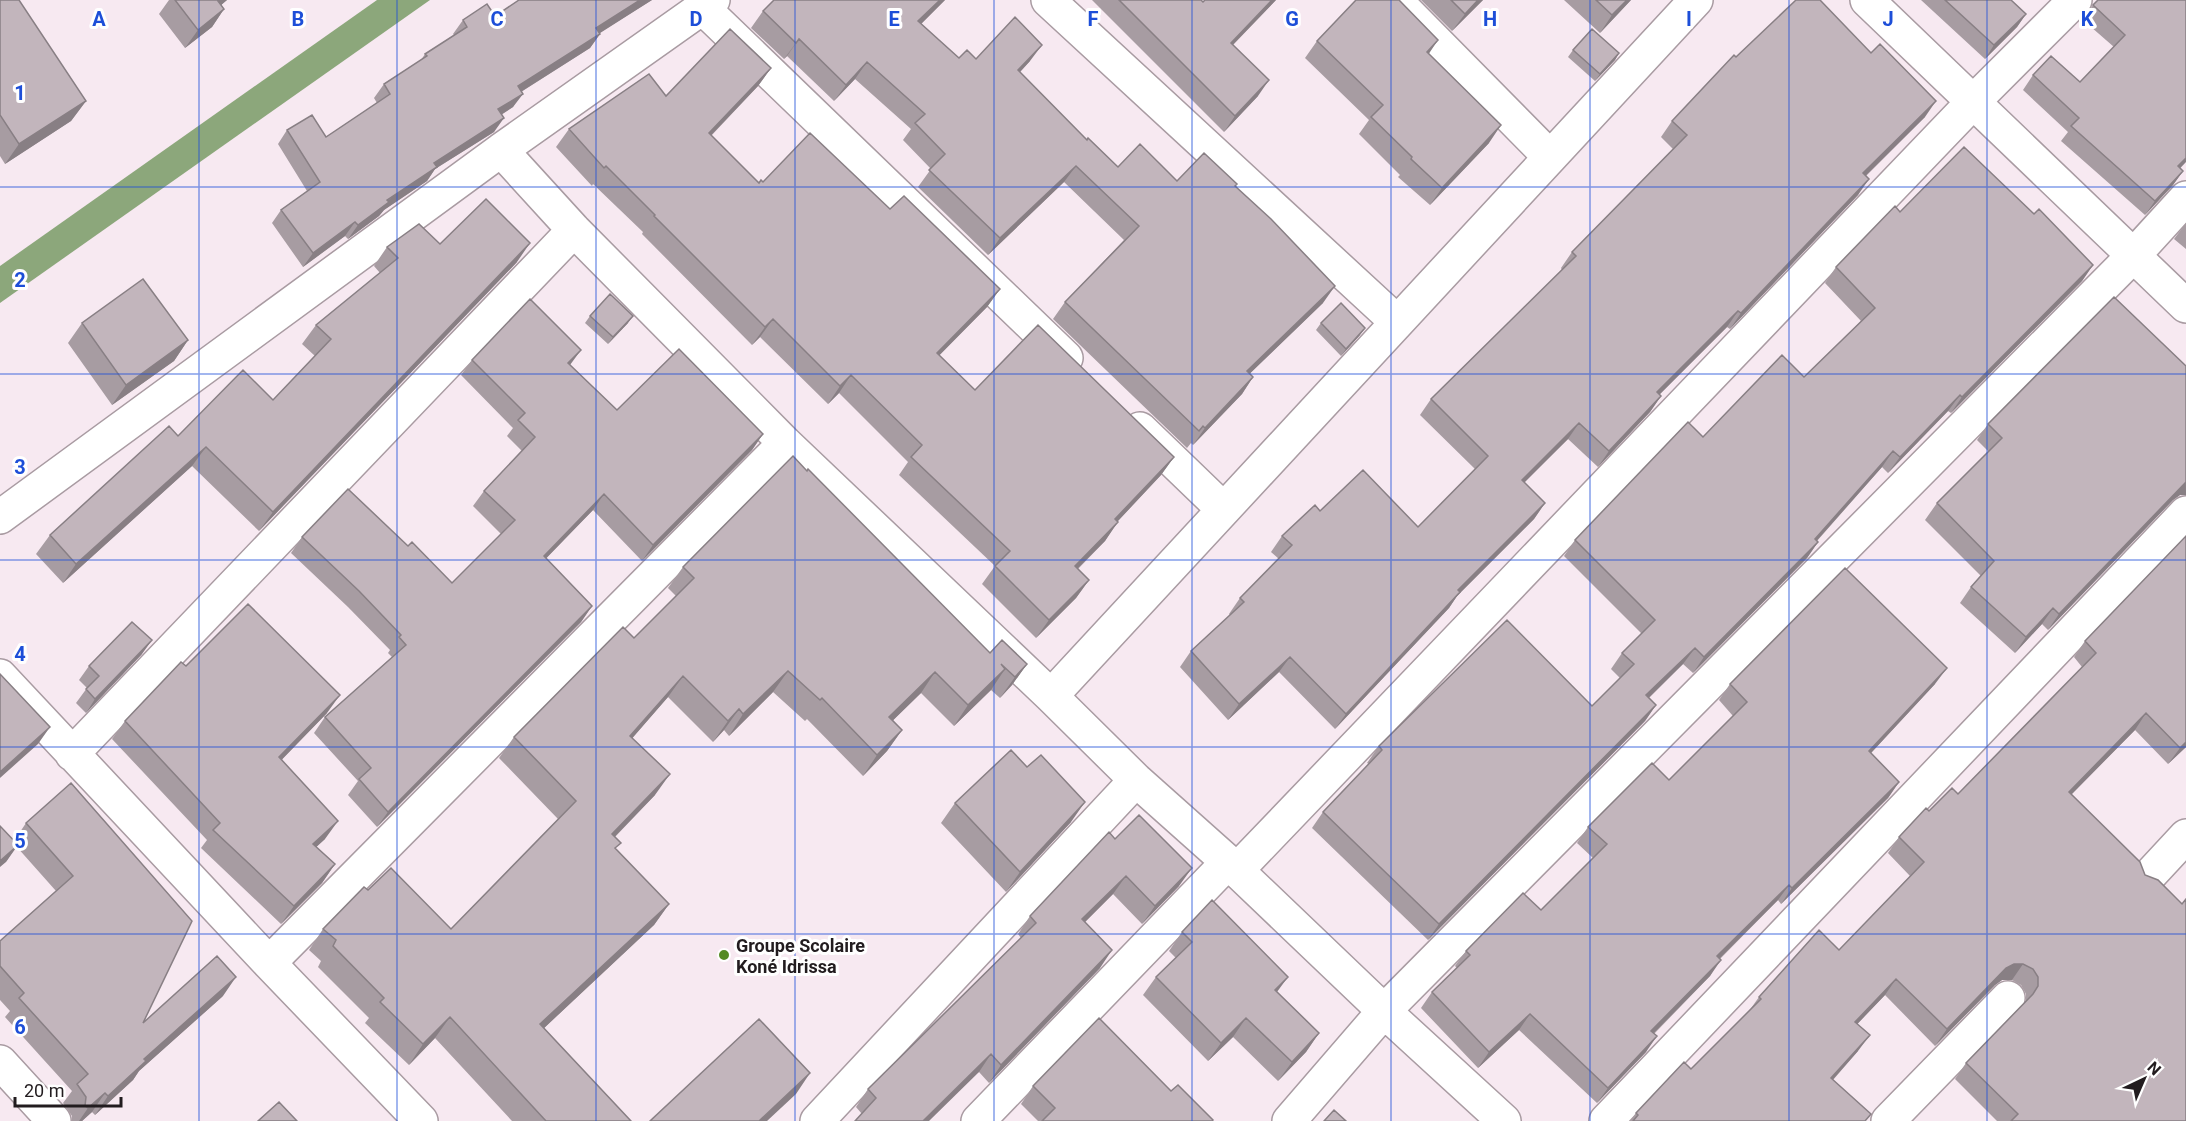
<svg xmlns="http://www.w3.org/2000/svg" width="2186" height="1121" viewBox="0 0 2186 1121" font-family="Roboto,sans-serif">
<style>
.water{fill:#8ca77b}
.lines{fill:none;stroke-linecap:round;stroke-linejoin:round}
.minor-casing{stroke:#a99ba2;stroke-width:36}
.minor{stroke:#fff;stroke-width:33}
.wall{fill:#a79ca2}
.shaded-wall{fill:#887f84}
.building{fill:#c2b5bc;stroke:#887f84;stroke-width:1.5}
.grid{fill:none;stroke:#1d4ed8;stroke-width:1.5;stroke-opacity:0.55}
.poi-dot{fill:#548a23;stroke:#fff;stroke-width:2}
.labels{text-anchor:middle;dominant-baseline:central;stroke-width:6;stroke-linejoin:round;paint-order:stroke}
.poi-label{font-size:18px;font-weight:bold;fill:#221c1f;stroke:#fff;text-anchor:start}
.grid-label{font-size:20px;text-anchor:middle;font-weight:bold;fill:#1d4ed8;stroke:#fff;stroke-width:6;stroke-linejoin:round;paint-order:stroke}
</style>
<rect width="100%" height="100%" fill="#f7e9f1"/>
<!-- water -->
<path class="water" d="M377,0h53l-430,303v-37z"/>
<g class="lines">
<!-- minor casing -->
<g class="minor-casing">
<path id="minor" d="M713,0l-212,150 73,80 211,213 266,253 85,84 92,82 156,149 120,110
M1048,0l349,322
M1395,0l155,157
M1867,0l319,306
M702,7l364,351
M1140,429l83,80
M0,517l501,-367
M0,676l269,287 152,158
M1051,696l645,-696
M72,754l502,-524
M1237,870l736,-768 102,-102
M2147,878l39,-42
M269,963l516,-520
M0,1062l54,59
M817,1121l319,-341
M978,1121l250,-259
M1289,1121l95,-110 750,-756 52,-57
M1606,1121l580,-608
M1888,1121l120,-123"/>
</g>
<!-- minor -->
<use href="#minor" class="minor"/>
</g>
<!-- wall -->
<path class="wall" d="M0,0l86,101 -15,20 -66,43 -5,-8z
M169,0h58l-6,5 3,4 -12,18 -27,21 -26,-34z
M519,0h133l-53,33 1,1 -10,14 -69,44 -8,15 -12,8 -7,17 -59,37 -8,12 -43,29 -5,6 -31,23 -3,-3 -42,31 -31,-44 9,-13 26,-19 -29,-47 9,-14 39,7 51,-34 -3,-5 10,-14 37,-24 4,-6 29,-19 -1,-1 10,-14 32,-4z
M945,0l-24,24 38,34 17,1 54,2 -10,11 67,68 31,27 59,14 59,5 87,117 -73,70 3,4 -11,17 -49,51 -2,-2 -4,5 -134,-129 12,-17 59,-62 -60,-58 -76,73 -70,-68 13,-18 -28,-29 8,-11 -56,-50 -21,22 -47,-45 -3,3 -33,-31 12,-17z
M1092,0h109l2,2 73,-2 -43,45 25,51 -34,36z
M1421,0h62l-31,31z
M1564,0h67l-31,33z
M1921,0h90l15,14 -9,13 -32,32z
M2186,0l-6,168 3,3 -10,14 -28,30 -84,-74 7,-9 -45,-42 10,-15 47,7 34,-35 -31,-27 10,-15z
M1317,41l112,13 60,89 -59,62 -32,-28 2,-2 -41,-41 10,-14 -64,-62z
M1573,50l46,3 -4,7 -20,21 -27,-24z
M1736,57l189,60 -59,59 -8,19 -128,134 -3,-2 -68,68 2,1 -11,16 -52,55 -30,-28 -44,43 21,21 -11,16 -77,77 -8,12 -114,121 -56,-57 -51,48 -48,-53 11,-16 39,-36 -1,-1 11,-16 39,-39 -8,-7 11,-16 38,-25 98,16 57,-58 -55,-54 11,-16 131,-129 -1,-2 11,-16 101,-103 -12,-12 11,-16z
M771,68l-13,18 -47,50 48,47 4,-1 127,27 110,80 -13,18 -48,48 36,35 199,67 -13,18 -44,47 -12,19 -27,28 11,11 -13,18 -40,40 -54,-54 13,-18 -96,-91 9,-13 -69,-69 -11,11 -68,-67 -8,8 -110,-111 1,-2 -50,-48 -1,2 -36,-39 13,-18 97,-33z
M1900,212l134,2 59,51 -11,16 -131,132 -3,-2 -60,62 -6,-6 -65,74 1,1 -11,16 -114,115 -10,-9 -34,34 7,7 -11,16 -217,219 -116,-112 11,-16 46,-48 -2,-1 12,-17 213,-40 28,-28 -9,-9 11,-16 20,-19 -78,-78 11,-16 128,-103 101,-60 57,-56 -36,-38 11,-16z
M2186,223v26l-12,-10z
M440,244l77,18 -258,269 -67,-65 -129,117 -27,-29 14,-19 128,-99 95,-36 42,-44 -13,-12 14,-19 64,-52 -6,-7 13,-19z
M590,316l38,7 -20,21 -23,-21z
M82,323l106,17 -14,21 -62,44 -44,-62z
M1321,323l39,12 -19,21 -25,-26z
M472,360l98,5 47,45 146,24 -11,16 -110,111 -49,-51 -47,48 46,48 -11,16 -204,205 -29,-32 10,-14 -44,-48 11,-16 67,-60 -4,-4 2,-3 -42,-43 -57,-54 11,-16 106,9 44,37 49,-49 -28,-28 11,-15 38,-40 -15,-15 6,-8 -52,-53z
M2186,366v129h-6l-7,5 -125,130 -6,-6 -27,29 -55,-50 11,-16 10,-11 -56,-56 12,-17 52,-51 -12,-12 11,-16z
M2186,536v211l-18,17 -33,-34 -64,65 115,326h-189l-42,-42 11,-16 60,-62v-7l-5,-9 -9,-5h-10l-7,5 -60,61 -50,-51 -28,29 1,27 -25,29 33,41h-236l6,-8 55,-44 58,-58 10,-14 80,-47 71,-74 -22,-23 11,-16 30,-26 29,-17 124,-127 -8,-10 11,-16z
M683,567l344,97 -15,21 -12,13 -9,-8 -37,36 -33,-33 -28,27 9,10 -15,21 -24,25 -56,-57 -2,2 -32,-29 -44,44 -5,-6 -11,12 -45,-45 -36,41 23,57 -40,42 1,12 53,55 -15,21 -110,103 87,93h-119l-77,-83 -26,27 -44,-42 4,-5 -51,-51 3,-6 -12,-11 14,-21 45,-39 83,39 107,-110 -59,-61 15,-21 120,-99 42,-42 -8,-8z
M142,654l-56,59 -10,-10 11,-15 -8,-8 10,-14z
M186,666l141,47 -45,46 43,80 -9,8 19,17 -13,19 -41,41 -80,-76 6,-8 -95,-101 13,-18z
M1730,684h205l-64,69 28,29 -11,16 -107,106 -3,-4 -58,59 -10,17 -56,58 -8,18 -49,51 -78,-73 -41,38 -57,-60 11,-16 25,-24 -2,-2 11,-15 75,-41 52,-52 -16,-15 11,-16 81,-47 64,-64 -14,-16z
M71,783l72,240 80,-27 -84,75 -6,9 -38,35 -3,-3 -10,9h-10v-5l-9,-13 9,-12 -67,-74 5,-6 -10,-11v-59l56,-50 -40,-45 -10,16 8,-21 12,-18z
M955,803l116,19 -65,70 -65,-69z
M1115,839l64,47 -37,38 -29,-30 -28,28 15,46 -111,115 -10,-11 -117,42 -6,-7 12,-18 153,-151 -3,-4 12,-18z
M1182,932l95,60 42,41 -13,19 -28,29 -45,-44 -25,24 -65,-66 13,-18 20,-19 -7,-7z
M1033,1086l138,5 41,30h-174l-17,-17z"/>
<!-- shaded-wall -->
<path class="shaded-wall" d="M219,0h8l-22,19z
M640,0h12l-66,42 10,-14z
M940,0h5l-38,38 11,-17z
M1272,0h4l-56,58 11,-15z
M1478,0h5l-31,31 13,-17z
M1627,0h4l-31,33 12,-18z
M224,9l-12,18 -27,21 13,-18z
M2026,14l-9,13 -32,32 9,-14z
M600,34l-10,14 -82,52 10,-14z
M799,39l-12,17 -3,3z
M1438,40l-12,18 1,-6z
M1042,45l-12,16 -24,26 12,-17z
M1619,53l-4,7 -20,21 5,-7z
M867,62l-12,17 -21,22 12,-16z
M771,68l-13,18 -62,65 13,-18z
M1269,80l-11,16 -34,36 11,-16z
M523,94l-10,13 -25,16 10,-14z
M86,101l-15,20 -66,43 14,-20z
M1936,101l-11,16 -73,72 11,-16z
M504,118l-10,14 -59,37 -8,12 -43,29 -5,6 -31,23 10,-14 76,-62z
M1501,125l-12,18 -59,62 12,-17z
M2186,158v4l-18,19 10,-15z
M1076,166l-12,16 -76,73 12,-17z
M2183,171l-10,14 -28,30 10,-14z
M1869,179l-11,16 -128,134 11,-16z
M355,222l-10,14 -42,31 10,-14z
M530,243l-13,19 -258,269 14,-19z
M2093,265l-11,16 -131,132 11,-16z
M1335,286l-12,17 -88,85 12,-17z
M1000,289l-13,18 -63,64 13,-18z
M1738,311l-11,16 -81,81 11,-16z
M633,316l-5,7 -20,21 5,-7z
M773,319l-13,18 -8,8 13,-18z
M1365,328l-5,7 -19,21 5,-7z
M188,340l-14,21 -62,44 14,-20z
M581,350l-11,15 -2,-2z
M851,375l-12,18 -11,11 12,-18z
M1253,377l-11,17 -49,51 12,-17z
M1960,395l-12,16 -60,62 12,-16z
M1661,396l-11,16 -52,55 11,-16z
M1579,423l-11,16 -57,57 11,-16z
M763,434l-11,16 -110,111 11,-16z
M206,447l-14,19 -129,117 13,-19z
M1893,451l-11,16 -78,88 11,-16z
M1174,457l-13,18 -59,63 13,-19z
M2186,482v13h-6l-7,5 -125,130 11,-16z
M604,494l-11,16 -60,62 11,-16z
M1545,503l-11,16 -77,77 -8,12 -114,121 11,-15 112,-124z
M1118,522l-13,19 -43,43 13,-18z
M1818,542l-11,16 -114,115 11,-16z
M1089,580l-13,18 -40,40 13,-18z
M592,606l-11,16 -204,205 11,-15z
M2053,608l-11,16 -27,29 11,-16z
M152,640l-10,14 -56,59 9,-14z
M1695,648l-12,16 -48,47 11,-16z
M1290,657l-11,15 -51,48 11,-16z
M1027,664l-15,21 -12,13 15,-21z
M1947,668l-12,16 -77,83 11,-16z
M1005,669l-14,21 -37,36 14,-21z
M788,671l-15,21 -44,44 14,-22z
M935,672l-14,21 -46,45 14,-21z
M683,676l-15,21 -52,60 14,-21z
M340,695l-13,18 -60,62 12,-18z
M1656,705l-11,16 -217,219 11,-16z
M739,709l-15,21 -11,12 15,-21z
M2146,713l-11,17 -78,79 12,-17z
M50,727l-12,17 -38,34v-6z
M902,730l-15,21 -24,25 14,-21z
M2186,742v5l-18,17 12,-16z
M670,774l-15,21 -58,60 15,-21z
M1899,782l-11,16 -107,106 11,-16z
M1085,802l-14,20 -65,70 14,-20z
M338,821l-13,18 -25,23 13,-18z
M18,845l-12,17 -6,5v-6z
M335,864l-13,19 -41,41 13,-18z
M1192,868l-13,18 -37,38 13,-18z
M1126,876l-13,18 -43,43 12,-18z
M1789,885l-11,15 -72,72 11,-16z
M669,904l-15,21 -128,120 14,-21z
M1112,950l-12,18 -111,115 12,-18z
M1721,960l-11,16 -70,71 11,-16z
M2014,964h9l-11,16h-10l-7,5 -60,61 12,-17 59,-61z
M236,977l-13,19 -84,75 -6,9 -38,35 13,-19 36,-37z
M1288,977l-14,19 1,-6z
M1896,979l-11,16 -41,43 11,-16z
M1530,1014l-11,16 -41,38 11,-16z
M450,1017l-15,21 -26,27 14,-21z
M1246,1018l-13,19 -25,24 13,-18z
M1319,1033l-13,19 -28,29 14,-19z
M1870,1035l-12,16 -38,43 11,-16z
M1657,1036l-11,16 -49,51 11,-15z
M991,1054l-12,18 -50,49h-6z
M810,1073l-14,21 -29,27h-8z
M105,1093l-13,19 -10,9h-3l9,-13z"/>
<!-- building -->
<path class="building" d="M0,0h19l67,101 -67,43 -19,-29z
M175,0h44l-1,1 6,8 -26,21z
M519,0h121l-44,28 4,6 -82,52 5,8 -25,15 6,9 -70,45 3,4 -50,33 2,2 -31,23 -3,-3 -42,31 -32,-43 39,-28 -33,-52 25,-15 14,22 64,-43 -6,-10 43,-28 -2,-2 42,-27 -4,-7 24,-16 8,12z
M774,0h166l-22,21 41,37 8,-8 9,9 39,-42 27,28 -24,25 69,70 1,-2 30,29 22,-23 37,37 27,-28 33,31 -2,2 36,33 64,67 -88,85 6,6 -48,51 -2,-2 -4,5 -134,-129 74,-76 -63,-60 -76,72 -71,-68 16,-16 -30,-31 10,-9 -58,-52 -21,23 -47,-46 -3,4 -33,-32z
M1119,0h82l2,2 2,-2h67l-41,43 38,37 -34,36z
M1356,0h43l39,40 -11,12 74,73 -59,63 -31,-29 1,-2 -41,-40 12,-12 -66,-64z
M1451,0h27l-13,14z
M1596,0h31l-15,15z
M1796,0h24l51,53 9,-9 56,57 -73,72 6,6 -128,134 -3,-2 -81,81 4,4 -52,55 -30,-28 -57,57 23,23 -87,87 2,2 -114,122 -56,-57 -51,47 -48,-53 53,-49 -4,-4 52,-53 -10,-9 33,-31 5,6 43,-41 55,57 70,-71 -57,-57 145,-143 -4,-4 115,-117 -15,-14 62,-66 2,2z
M1945,0h66l15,14 -32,31z
M2098,0h88v158l-8,8 5,5 -28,30 -84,-75 8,-8 -46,-43 18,-19 29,26 45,-47 -32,-30z
M730,29l41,39 -62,65 50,50 2,-3 2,2 47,-49 80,76 14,-13 96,93 -63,64 38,37 63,-65 136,132 -59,62 3,3 -43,44 14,14 -40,40 -54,-54 15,-15 -99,-94 11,-12 -71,-70 -11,11 -67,-67 -8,8 -111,-111 1,-1 -49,-49 -2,2 -35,-39 80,-55 17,22z
M1592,29l27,24 -19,21 -27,-24z
M1964,147l70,67 5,-5 54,56 -131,132 -2,-2 -60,62 -7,-6 -78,88 3,3 -114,115 -9,-9 -49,47 10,10 -217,219 -116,-112 59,-62 -3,-4 128,-126 85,86 42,-42 -12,-11 33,-33 -80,-80 113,-118 15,15 79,-82 22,22 71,-69 -39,-41 59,-61 5,6z
M486,199l44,44 -257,269 -67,-65 -130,117 -26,-29 119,-109 9,10 65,-66 30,30 58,-61 -15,-14 82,-67 -11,-11 32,-23 21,20z
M143,279l45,61 -62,45 -44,-62z
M610,294l23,22 -20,21 -23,-21z
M2114,297l72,69v116l-127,132 -6,-6 -27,29 -55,-50 23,-26 -57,-58 65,-65 -14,-14z
M530,299l51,51 -13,13 49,47 62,-61 84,85 -110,111 -49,-51 -60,62 48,50 -204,206 -29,-33 12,-11 -46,-51 81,-72 -7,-8 2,-2 -42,-44 -57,-54 46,-48 60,57 4,-4 40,41 63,-63 -31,-29 51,-54 -17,-17 7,-7 -53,-53z
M1341,303l24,25 -19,21 -25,-26z
M793,456l14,15 1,-2 182,184 12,-13 25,24 -12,13 -14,-13 4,5 -37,36 -33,-33 -46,45 13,13 -25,25 -55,-57 -2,2 -32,-29 -45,43 -4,-5 -11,12 -45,-45 -53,60 40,38 -58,60 9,9 -6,5 54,56 -129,120 91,97h-85l-96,-104 -27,27 -43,-42 4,-4 -51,-52 3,-6 -13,-11 41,-42 4,3 23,-22 60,61 125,-128 -62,-64 109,-110 11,11 60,-60 -11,-11z
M2186,536v206l-6,6 -34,-35 -77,79 71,70 5,13 13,5 24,24 4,-5v222h-175l7,-7 -52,-51 67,-69 5,-8v-9l-5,-8 -10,-5h-9l-8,4 -59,61 -51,-50 -41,43 15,13 -39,43 40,36 -6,7h-232l5,-6 -2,-2 48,-51 7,7 70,-70 -2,-2 60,-67 20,20 85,-88 -25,-25 27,-29 3,3 23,-23 6,6 138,-141 -11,-12z
M1845,568l102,100 -78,83 30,31 -107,106 -3,-3 -72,71 4,4 -70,71 6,5 -49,52 -78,-74 -41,38 -57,-60 38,-37 -4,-4 57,-58 18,17 66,-66 -19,-17 64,-64 17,17 78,-78 -17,-18z
M248,604l92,91 -61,62 59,64 -25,23 22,20 -41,42 -81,-76 7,-7 -95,-102 56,-59 5,4z
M132,622l20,18 -57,59 -9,-10 13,-13 -10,-10z
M0,674l50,53 -50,45z
M1011,750l16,17 14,-12 44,47 -65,70 -65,-69z
M71,783l121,138 -49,102 74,-67 19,21 -92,82 2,2 -38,35 -3,-3 -17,15 -3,-2 1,-9 -9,-13 11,-10 -69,-76 5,-5 -24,-27v-25l73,-65 -47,-53z
M1139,815l53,53 -37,38 -29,-30 -44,43 30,31 -111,115 -10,-11 -68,67h-68l21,-23 -8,-9 168,-166 -6,-7 79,-84 6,7z
M0,826l18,19 -18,16z
M1212,900l76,77 -13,13 44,43 -27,29 -46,-44 -25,25 -65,-66 36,-35 -10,-10z
M1099,1018l72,73 7,-6 35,35 -1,1h-170l13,-13 -22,-22z
M759,1019l51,54 -51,48h-109z
M279,1102l18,19h-39z
M1334,1110l12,11h-22z"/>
<!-- grid -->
<path class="grid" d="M199,0v1121M397,0v1121M596,0v1121M795,0v1121M994,0v1121M1192,0v1121M1391,0v1121M1590,0v1121M1789,0v1121M1987,0v1121M0,187h2186M0,374h2186M0,560h2186M0,747h2186M0,934h2186"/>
<!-- markers -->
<circle class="poi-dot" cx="724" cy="955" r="6"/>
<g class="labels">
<!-- poi labels -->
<g class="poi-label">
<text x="736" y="945">Groupe Scolaire<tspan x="736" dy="21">Koné Idrissa</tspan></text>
</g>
</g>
<g class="grid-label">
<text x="99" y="26">A</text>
<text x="298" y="26">B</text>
<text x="497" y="26">C</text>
<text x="696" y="26">D</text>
<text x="894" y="26">E</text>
<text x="1093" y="26">F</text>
<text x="1292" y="26">G</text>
<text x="1490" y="26">H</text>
<text x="1689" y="26">I</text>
<text x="1888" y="26">J</text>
<text x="2087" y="26">K</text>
<text x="20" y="100">1</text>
<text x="20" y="287">2</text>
<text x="20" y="474">3</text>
<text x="20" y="661">4</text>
<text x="20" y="848">5</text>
<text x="20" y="1034">6</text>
</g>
<!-- north arrow -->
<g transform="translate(2144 1079) rotate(44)" stroke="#ffffff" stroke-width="4.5" paint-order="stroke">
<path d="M0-4.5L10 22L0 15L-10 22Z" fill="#221c1f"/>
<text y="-9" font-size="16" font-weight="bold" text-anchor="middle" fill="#221c1f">N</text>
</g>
<!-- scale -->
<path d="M15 1097v9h106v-9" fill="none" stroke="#221c1f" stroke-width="3"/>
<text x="24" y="1097" font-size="18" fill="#221c1f" stroke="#ffffff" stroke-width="4.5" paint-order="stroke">20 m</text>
</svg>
